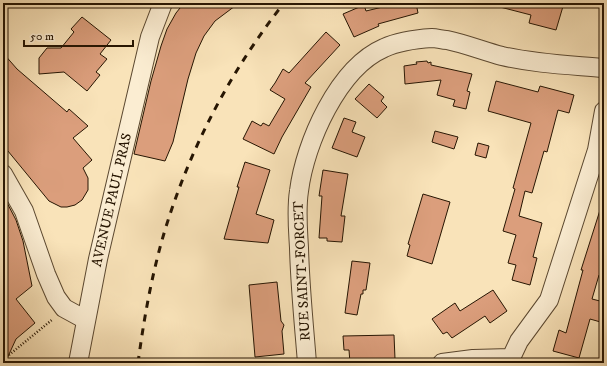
<svg xmlns="http://www.w3.org/2000/svg" width="607" height="366" viewBox="0 0 607 366" font-family="'IM FELL DW Pica',serif">
<style>
.building{fill:#db9e7c;stroke:#261502}
.lines{fill:none;stroke-linecap:round;stroke-linejoin:round}
.minor-casing{stroke:#5b4830;stroke-width:20}
.path{stroke:#261502;stroke-width:2.5;stroke-dasharray:1 2;stroke-linecap:butt}
.minor{stroke:#fbedd2;stroke-width:18}
.rail{stroke:#261502;stroke-width:3;stroke-dasharray:7 7;stroke-linecap:butt}
.labels{text-anchor:middle;dominant-baseline:central;stroke-width:4;stroke-linejoin:round;paint-order:stroke}
.street-label{font-size:14px;fill:#261502;stroke:#fbedd2}
</style>
<rect width="100%" height="100%" fill="#f9e3b9"/>
<filter id="stains"><feTurbulence type="fractalNoise" baseFrequency=".005" numOctaves="4"/><feColorMatrix values="0 0 0 0 .2 0 0 0 0 .09 0 0 0 0 .02 0 0 0 .5 -.17"/></filter>
<radialGradient id="worn" r=".72"><stop offset=".6" stop-color="#630" stop-opacity="0"/><stop offset="1" stop-color="#630" stop-opacity=".3"/></radialGradient>
<!-- building -->
<path class="building" d="M184,3h55l-24,18 -11,15 -8,17 -8,26 -15,63 -8,19 -31,-7 17,-73 10,-35 6,-17 9,-16z
M395,3h21l2,10 -40,11 1,2 -25,11 -11,-23 21,-9 2,6 29,-7z
M501,3h63l-8,27 -27,-7 2,-8 -31,-8z
M82,17l29,23 -11,14 7,5 -11,13 4,3 -13,16 -23,-19 -25,2v-16l8,-10h14l13,-16 -3,-3z
M326,32l14,13 -35,38 6,4 -29,50 -8,17 -31,-15 9,-18 9,5 2,-3 6,3 16,-27 -15,-9 5,-7 8,-14 6,4z
M3,53l14,16 50,43 2,-3 19,17 -15,12 19,22 -9,8 5,10v12l-6,10 -7,5 -8,2h-6l-12,-6 -46,-56z
M427,61l1,2 3,-1v3l41,9 -5,17 3,1 -4,17 -13,-3 2,-6 -18,-5 4,-15 -36,4 -1,-18 13,-2 -1,-2z
M496,81l42,11 2,-6 34,9 -5,18 -11,-3 -11,42 -3,-1 -12,42 -7,-2 -6,25 23,7 -9,34 4,1 -7,27 -18,-5 4,-15 -8,-2 8,-28 -13,-4 12,-42 -2,-1 18,-65 -43,-12z
M369,84l15,13 -3,4 6,6 -10,11 -22,-19z
M344,118l12,4 -4,10 13,5 -8,20 -25,-9z
M435,131l23,6 -4,12 -22,-7z
M478,143l11,3 -3,12 -11,-3z
M245,162l25,8 -14,44 18,6 -6,23 -44,-4 15,-52h-2z
M323,170l25,4 -7,42h4l-3,26 -15,-1v-3h-8l3,-42h-3z
M423,194l27,8 -18,62 -25,-8 3,-11 -2,-1z
M3,195l13,25 7,21 9,45 -16,13 19,24 -19,16 -11,24h-2z
M601,207h3v70l-5,-2 -7,24 12,3v21l-14,-4 -11,39 -26,-7 6,-21 7,3 17,-63h-2z
M352,261l18,2 -4,27h-3v4h-2l-4,21 -12,-2z
M277,282l4,39 3,4 -2,6 2,23 -29,3 -6,-72z
M493,290l14,21 -17,12 -5,-7 -33,22 -5,-6 -4,2 -11,-15 23,-16 5,8z
M394,335l1,24h-32l1,4h-14l-1,-13h-5l-1,-14z"/>
<g class="lines">
<!-- minor casing -->
<g class="minor-casing">
<path id="minor" d="M3,174l21,37 22,63 10,23 8,11 22,12
M511,358l8,-17 30,-41 48,-150 7,-39
M78,363l20,-104 52,-222 13,-34
M307,363c-3,-38 -7,-76 -8,-115 -1,-19 -3,-38 0,-57 6,-48 39,-123 85,-143 15,-7 32,-9 48,-10 5,0 10,2 15,2 19,4 36,11 55,16 34,8 68,9 102,12
M442,363l31,-4 38,-1"/>
</g>
<!-- path -->
<path class="path" d="M9,355l44,-36"/>
<!-- minor -->
<use href="#minor" class="minor"/>
<!-- rail -->
<path class="rail" d="M138,363c6,-45 14,-90 27,-133 25,-82 66,-160 119,-227"/>
</g>
<g class="labels">
<!-- street labels -->
<g class="street-label">
<text transform="translate(112 200) rotate(-77)">AVENUE PAUL PRAS</text>
<text transform="translate(302 271) rotate(-93)">RUE SAINT-FORCET</text>
</g>
</g>
<!-- margin -->
<rect width="607" height="366" fill="none" stroke="#f9e3b9" stroke-width="16"/>
<rect x="4" y="4" width="599" height="358" fill="none" stroke="#261502" stroke-width="2"/>
<rect x="8" y="8" width="591" height="350" fill="none" stroke="#261502"/>
<!-- scale -->
<path d="M24 40v6h109v-6" fill="none" stroke="#261502" stroke-width="2"/>
<text x="30" y="40" font-size="12" fill="#261502" stroke="#fbedd2" stroke-width="3" paint-order="stroke">50 m</text>
<rect width="100%" height="100%" filter="url(#stains)"/>
<rect width="100%" height="100%" fill="url(#worn)"/>
</svg>
